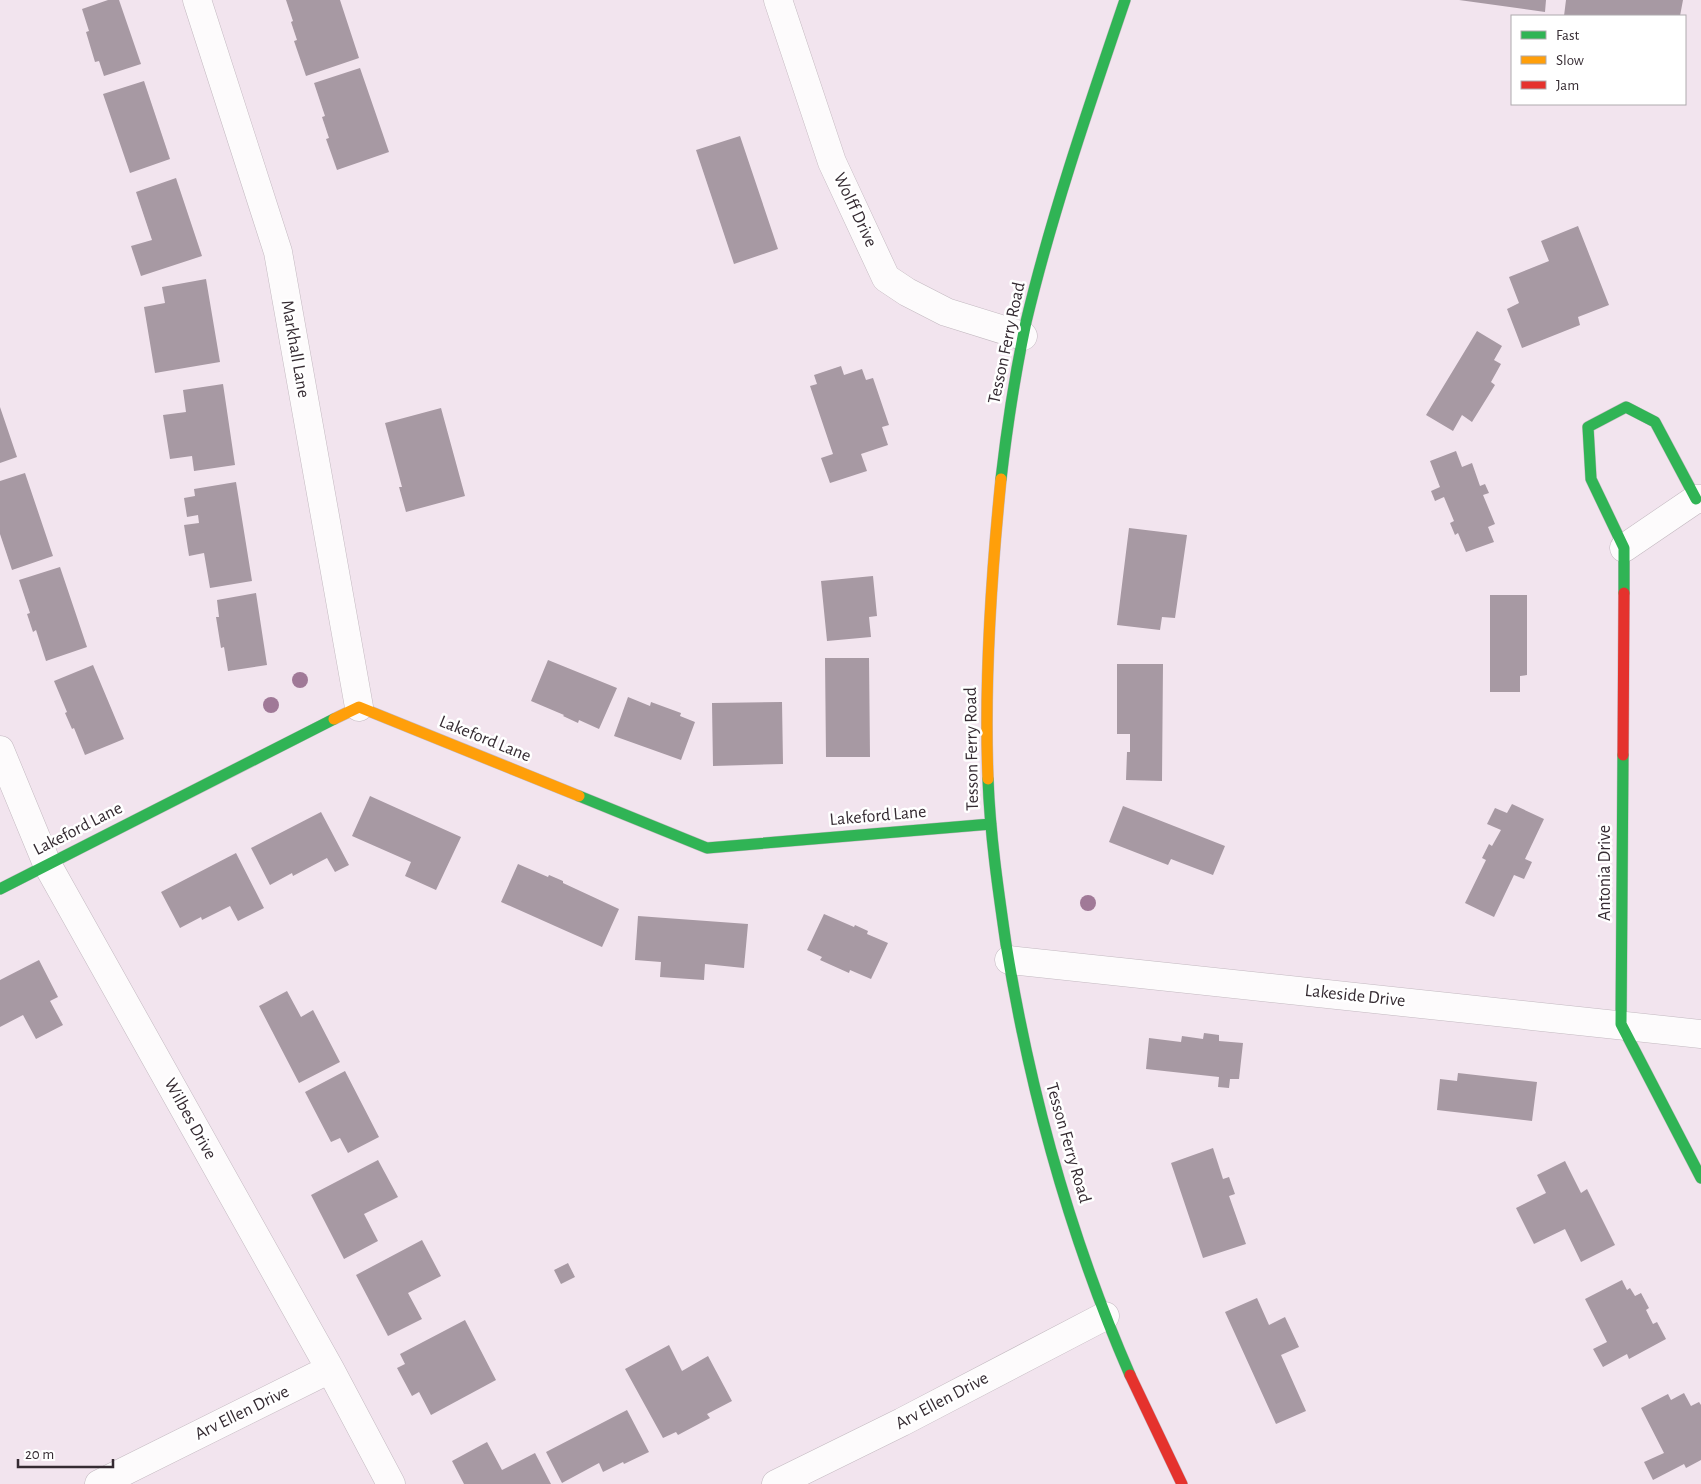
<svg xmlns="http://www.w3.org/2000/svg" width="1701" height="1484" viewBox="0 0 1701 1484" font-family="'Alegreya Sans',sans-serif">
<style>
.building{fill:#a799a3}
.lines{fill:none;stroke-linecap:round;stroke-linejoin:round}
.street-casing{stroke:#c3b9c0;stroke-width:29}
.fast-casing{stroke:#c3b9c0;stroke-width:12}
.slow-casing{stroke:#c3b9c0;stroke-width:12}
.jam-casing{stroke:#c3b9c0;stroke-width:12}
.street{stroke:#fdfbfc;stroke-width:28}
.fast{stroke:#30b455;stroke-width:11}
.slow{stroke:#ff9f0a;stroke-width:11}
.jam{stroke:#e5322d;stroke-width:11}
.tree{fill:#a07997}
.labels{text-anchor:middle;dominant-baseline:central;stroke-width:5;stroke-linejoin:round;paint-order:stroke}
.street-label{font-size:18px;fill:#352b32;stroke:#fff}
</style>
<rect width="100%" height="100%" fill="#f2e4ee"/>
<!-- building -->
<path class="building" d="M108,0h11l22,64 -37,12 -5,-15 -4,1 -9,-30 3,-1 -7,-22z
M286,0h54l19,58 -53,18 -12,-35 3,-1 -6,-18 2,-1z
M1459,0h87l-1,12z
M1566,0h117l-3,16h-116z
M360,68l29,84 -52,18 -11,-31 3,-1 -7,-21 3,-1 -11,-33z
M144,81l26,78 -40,14 -27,-79z
M740,136l38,113 -44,15 -38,-114z
M176,178l26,78 -61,20 -10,-30 21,-6 -16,-48z
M1578,226l31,79 -31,12 2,8 -58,23 -15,-39 12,-6 -10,-26 40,-16 -8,-20z
M206,279l14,83 -65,11 -11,-66 21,-4 -3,-16z
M1477,331l25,15 -8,14 7,4 -10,18 4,3 -23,37 -10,-7 -9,16 -27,-16z
M841,366l3,9 18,-6 4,11 7,-2 16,47 -7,2 6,18 -27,9 6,17 -37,12 -9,-25 12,-4 -23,-68 7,-2 -3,-9z
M223,384l12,81 -41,6 -2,-15 -22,3 -7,-44 23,-3 -3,-22z
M0,407l17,50 -17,6z
M441,408l24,88 -59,16 -7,-25h3l-17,-64z
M1456,451l6,16 10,-4 8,23 5,-2 4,9 -6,2 12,29 -7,3 6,15 -28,10 -8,-19 -3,2 -5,-12 4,-2 -10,-24 -9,4 -4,-10 9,-4 -10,-26z
M25,473l28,83 -41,14 -12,-36v-53z
M236,482l16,99 -42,7 -6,-35 -15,3 -5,-31 15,-2 -1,-8 -11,2 -3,-19 11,-2 -1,-7z
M1129,528l58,7 -12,83 -13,-1 -2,13 -43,-5z
M60,567l27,80 -41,14 -10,-31 -3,2 -6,-18 3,-1 -11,-33z
M873,576l4,40 -8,1 2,20 -44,4 -6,-60z
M256,593l11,72 -39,6 -4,-24 -3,1 -5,-31h3l-2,-17z
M1490,595h37v80l-7,1v16h-30z
M825,658h44l1,99h-44z
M548,660l69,28 -18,41 -20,-9 -1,3 -15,-7 1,-1 -33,-14z
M1117,664h46l-1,117 -36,-1 1,-28h3v-18h-13z
M93,665l31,74 -39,16 -11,-27 -2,1 -7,-16 2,-1 -13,-31z
M628,697l22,9 1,-4 30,11 -1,3 15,6 -14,38 -67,-24z
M782,702l1,62 -70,2 -1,-63z
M370,796l91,41 -25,53 -31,-14 6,-14 -59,-26z
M1512,804l32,15 -19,40 7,3 -8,17 -10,-4 -20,42 -29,-14 21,-43 -4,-2 7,-14 3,2 9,-16 -14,-6 8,-16 12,5z
M1123,806l102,40 -12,29 -42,-16 -3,6 -59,-23z
M321,812l28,53 -14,7 -8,-14 -34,18 -1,-3 -22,12 -19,-37z
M236,853l28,55 -26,13 -8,-15 -28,14 -1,-3 -21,11 -19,-36z
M518,864l30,13 1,-2 14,6v2l56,26 -17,38 -101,-45z
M824,914l30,13 1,-2 13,6 -1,3 21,9 -17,36 -21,-9 -1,3 -29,-13 2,-3 -15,-7z
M638,916l110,8 -4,44 -39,-4 -1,16 -44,-3 1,-15 -26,-2z
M39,960l19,37 -8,4 13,24 -27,14 -13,-24 -23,12v-47z
M287,991l14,26 12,-7 27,52 -41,21 -40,-77z
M1204,1033l15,2v6l24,2 -4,36h-9l-1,9 -11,-1 1,-10 -73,-8 3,-31 32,4 1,-6 21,3z
M345,1071l34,66 -31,16 -8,-15 -9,4 -26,-50z
M1458,1073l79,9 -5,39 -95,-11 3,-31 17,2z
M1213,1148l10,31 6,-2 6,17 -6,2 17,48 -43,14 -32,-95z
M378,1160l20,37 -34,17 14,27 -34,18 -33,-64z
M1565,1161l16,32 6,-4 28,56 -34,17 -16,-33 -31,15 -18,-36 30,-15 -9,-18z
M422,1240l19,36 -33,17 14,26 -34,17 -32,-61z
M568,1263l7,14 -14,7 -7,-14z
M1622,1280l5,10 3,-2 5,8 6,-3 8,15 -3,2 7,14 4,-2 9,17 -37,20 -2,-5 -24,13 -10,-18 14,-7 -22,-43z
M1257,1298l12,27 16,-8 14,30 -18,8 25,56 -30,13 -51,-112z
M465,1320l31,60 -65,35 -12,-23 -7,4 -15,-28 8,-4 -5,-10z
M669,1345l13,26 26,-15 24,45 -25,13 3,4 -32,17 -2,-3 -13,6 -38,-69z
M1684,1393l7,13 8,-4 2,3v55l-15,8 -2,-4 -31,16 -9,-18 20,-9 -23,-45 27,-14 3,6z
M627,1410l22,42 -25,12 -1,-2 -20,10 -4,-9 -37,20 -16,-31z
M487,1442l15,28 33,-17 16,31h-87l-12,-23z"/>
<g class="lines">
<!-- street casing -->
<g class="street-casing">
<path id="street" d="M197,0l81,252 81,455
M778,0l54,162 54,116 21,14 39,20 77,24
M1624,548l72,-49h5
M0,750l47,114 283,505 61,115
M1009,960l692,74
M99,1484l231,-115
M776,1484l126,-62 203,-106"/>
</g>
<!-- fast casing -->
<g class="fast-casing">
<path id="fast" d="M1001,479c6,-52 14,-105 25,-157 26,-109 63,-216 99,-322
M1624,593v-45l-33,-69 -3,-52 38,-20 29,15 41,77
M1623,755l-2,269 80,154
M988,779c2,55 10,110 18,165 24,148 64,293 124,431
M579,796l128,52 284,-24
M0,889l334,-170"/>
</g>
<!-- slow casing -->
<g class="slow-casing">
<path id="slow" d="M334,719l25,-12 220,89
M988,779c-4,-100 3,-201 13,-300"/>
</g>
<!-- jam casing -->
<g class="jam-casing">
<path id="jam" d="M1623,755l1,-162
M1130,1375l52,109"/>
</g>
<!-- street -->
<use href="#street" class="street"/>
<!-- fast -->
<use href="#fast" class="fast"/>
<!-- slow -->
<use href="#slow" class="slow"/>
<!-- jam -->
<use href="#jam" class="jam"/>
</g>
<!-- trees -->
<g class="tree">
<circle cx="300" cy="680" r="8"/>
<circle cx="271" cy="705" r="8"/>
<circle cx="1088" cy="903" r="8"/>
</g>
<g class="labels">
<!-- street labels -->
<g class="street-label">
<text transform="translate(855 210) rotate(65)">Wolff Drive</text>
<text transform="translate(1007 343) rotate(-78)">Tesson Ferry Road</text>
<text transform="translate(295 349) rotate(80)">Markhall Lane</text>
<text transform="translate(485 739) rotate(22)">Lakeford Lane</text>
<text transform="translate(972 749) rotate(-91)">Tesson Ferry Road</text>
<text transform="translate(878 816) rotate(-5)">Lakeford Lane</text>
<text transform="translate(78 829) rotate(-27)">Lakeford Lane</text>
<text transform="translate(1605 873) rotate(-90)">Antonia Drive</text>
<text transform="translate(1355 996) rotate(6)">Lakeside Drive</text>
<text transform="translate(190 1119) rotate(61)">Wilbes Drive</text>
<text transform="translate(1068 1143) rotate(74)">Tesson Ferry Road</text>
<text transform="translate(942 1401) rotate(-28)">Arv Ellen Drive</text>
<text transform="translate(242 1413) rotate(-26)">Arv Ellen Drive</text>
</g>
</g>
<!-- legend -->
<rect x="1511" y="15" width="175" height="90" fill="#ffffff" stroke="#aeaaad"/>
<rect x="1521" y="31" width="25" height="8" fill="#30b455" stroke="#aeaaad"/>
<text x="1556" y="40" font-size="15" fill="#352b32">Fast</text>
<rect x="1521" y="56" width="25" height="8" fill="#ff9f0a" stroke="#aeaaad"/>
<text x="1556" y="65" font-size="15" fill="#352b32">Slow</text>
<rect x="1521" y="81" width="25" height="8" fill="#e5322d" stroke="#aeaaad"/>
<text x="1556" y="90" font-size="15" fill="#352b32">Jam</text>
<!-- scale -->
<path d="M18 1459v8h95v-8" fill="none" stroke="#352b32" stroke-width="2.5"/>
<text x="25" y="1459" font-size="15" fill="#352b32" stroke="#ffffff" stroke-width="4" paint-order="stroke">20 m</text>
</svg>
